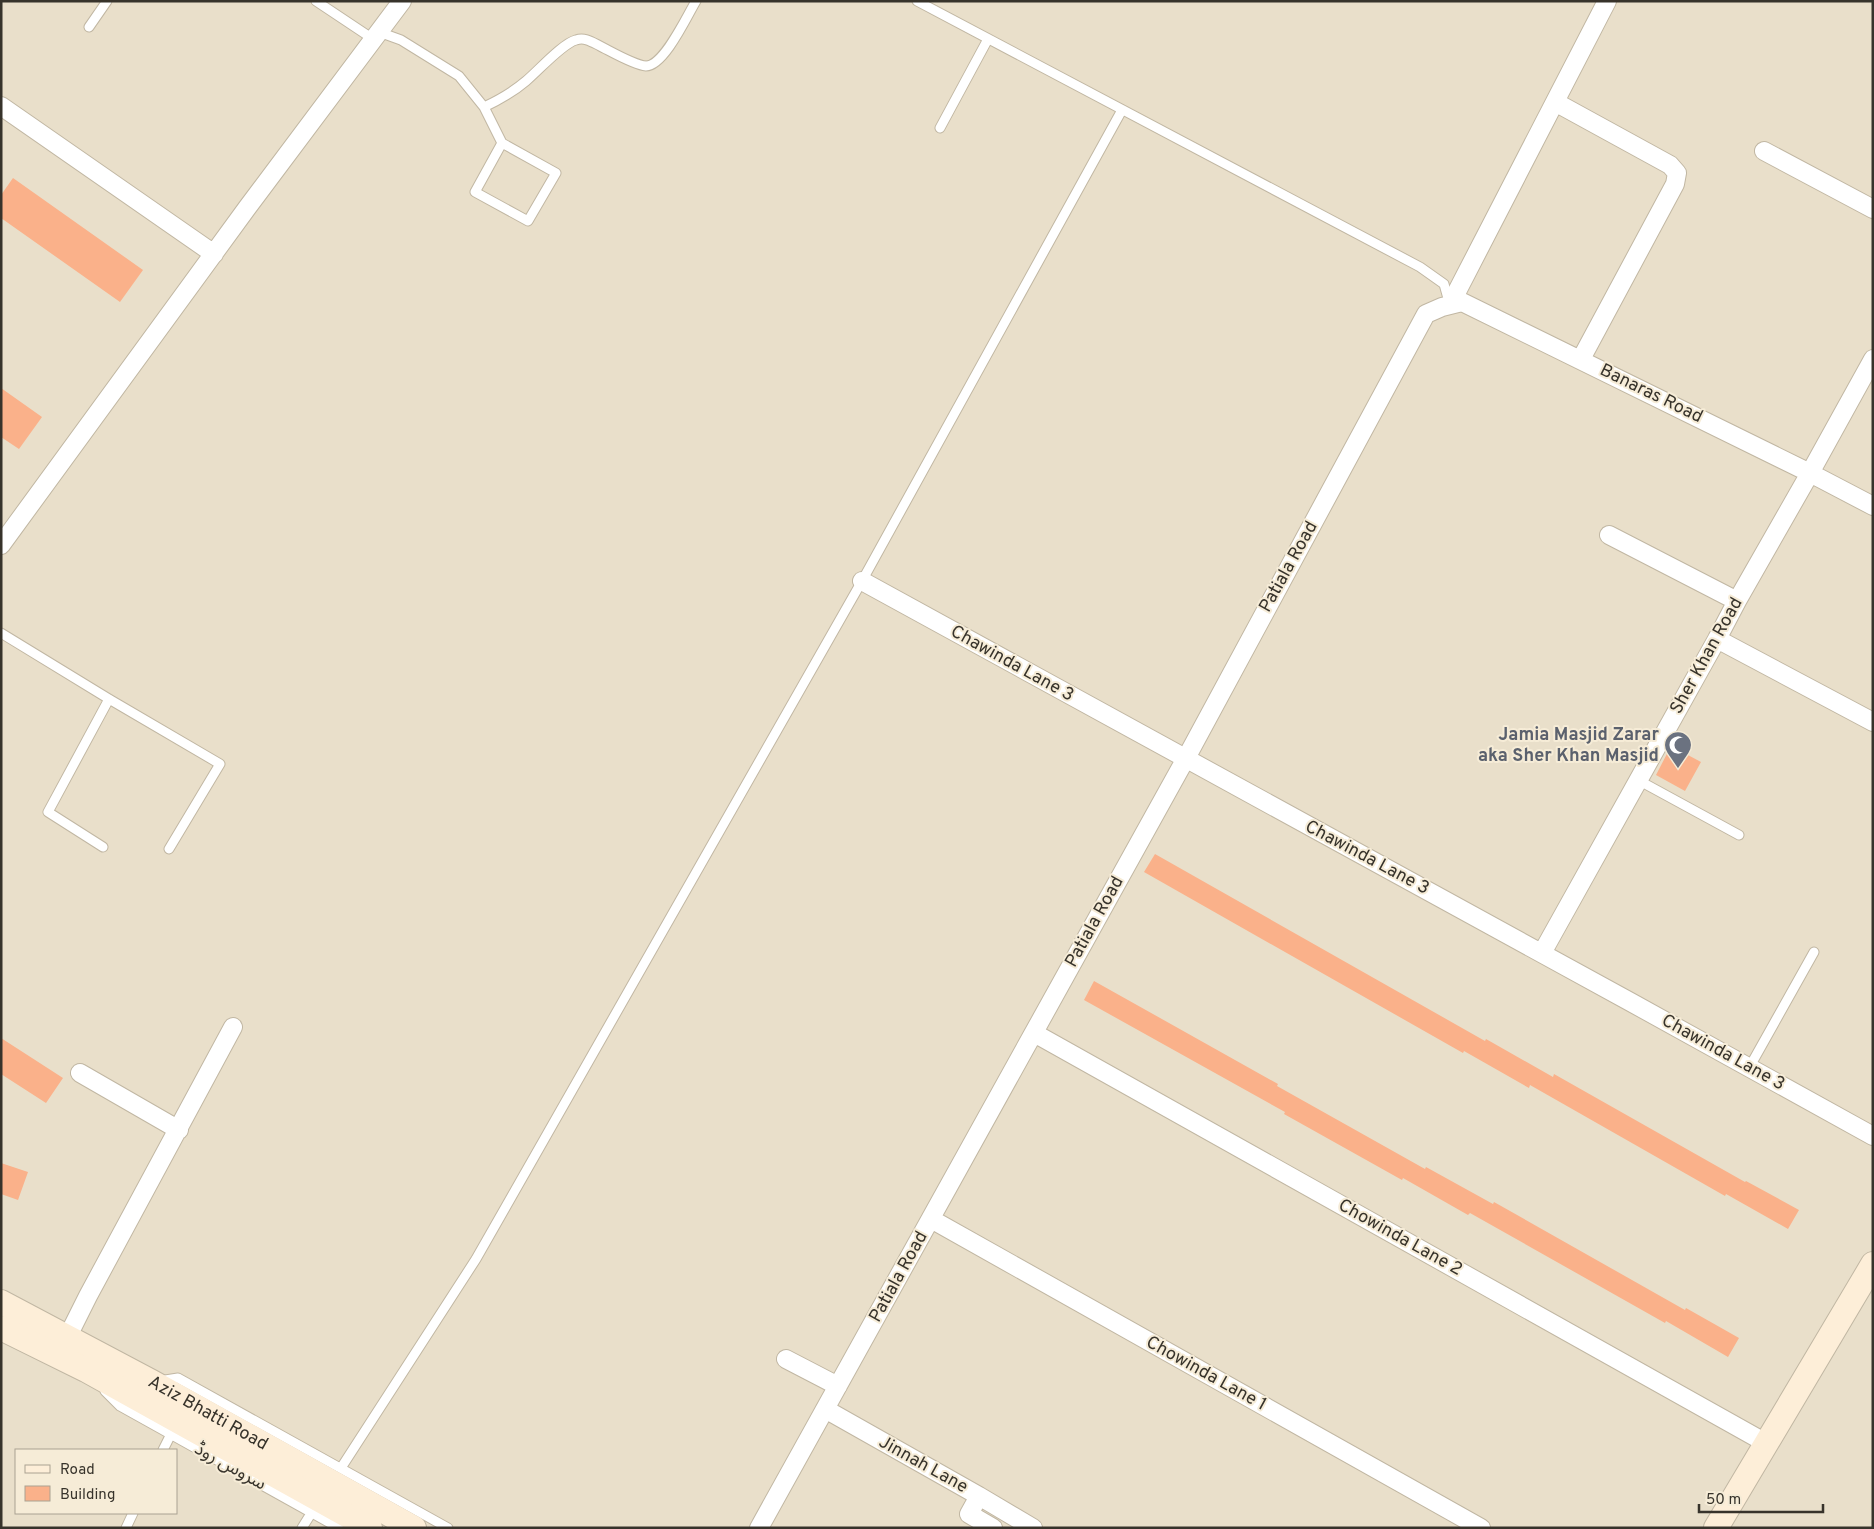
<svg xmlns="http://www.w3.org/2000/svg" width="1874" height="1529" viewBox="0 0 1874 1529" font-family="Overpass,'Noto Sans Arabic',sans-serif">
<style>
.building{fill:#fab18a}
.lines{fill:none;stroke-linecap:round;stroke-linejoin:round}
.lane-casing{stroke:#c1b7a3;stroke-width:11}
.street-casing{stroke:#c1b7a3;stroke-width:20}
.secondary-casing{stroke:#c1b7a3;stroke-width:26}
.lane{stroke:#fff;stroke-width:9}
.street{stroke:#fff;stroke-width:18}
.secondary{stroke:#fdeed8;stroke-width:24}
.labels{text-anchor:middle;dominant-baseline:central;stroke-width:4;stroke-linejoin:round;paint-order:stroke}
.street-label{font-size:18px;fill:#37332b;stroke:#f6ecd7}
.worship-label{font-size:18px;font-weight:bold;fill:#5b616d;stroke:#f6ecd7;text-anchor:end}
</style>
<rect width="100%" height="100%" fill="#e9dfca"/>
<!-- building -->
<path class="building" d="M13,178l130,92 -23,32 -119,-84v-23z
M1,388l41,29 -23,32 -18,-12z
M1671,746l30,16 -16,29 -29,-16z
M1155,854l330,187 1,-2 67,38 1,-3 191,108 1,-1 53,29 -11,19 -62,-35 -1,2 -195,-111 -1,3 -65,-37 -1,2 -319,-181z
M1094,981l184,103 -1,2 148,83 1,-2 67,37 1,-2 191,108 1,-2 53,30 -11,19 -62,-36 -1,2 -195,-110 -2,2 -65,-37 -1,2 -118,-66 1,-2 -201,-112z
M1,1038l62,40 -17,25 -45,-29z
M1,1163l27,9 -10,28 -17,-6z"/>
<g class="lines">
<!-- lane casing -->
<g class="lane-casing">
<path id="lane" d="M316,1l57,38
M917,1l503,266 24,17 5,18
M89,27l18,-26
M379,32l22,8 58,36 25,31c15,-7 29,-15 42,-26 12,-10 37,-38 50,-41 9,-3 16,2 24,6 12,6 34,19 46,20 18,0 41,-50 50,-65
M484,107l18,36 -27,49 53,29 28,-48 -54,-30
M940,128l48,-89
M1,633l108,66 111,65 -51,85
M1638,780l101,55
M103,847l-55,-35 61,-113
M1749,1068l65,-116
M159,1381l19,-3 270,150
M105,1391l15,15 219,122
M163,1450l10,-20
M341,1468l135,-209 386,-678 260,-471
M126,1528l7,-15
M302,1528l10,-16"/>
</g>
<!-- street casing -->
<g class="street-casing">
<path id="street" d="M1555,102l115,63 7,8 -2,11 -94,175
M1,106l213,148
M1764,151l109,58
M1450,305l157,-304
M1609,535l128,66
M1,545l246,-337 155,-207
M862,581c336,186 675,368 1011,555
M1717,639l156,83
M1542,953l175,-314 20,-38 73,-128 63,-114
M1034,1033l732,410
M80,1073l99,57
M931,1219l550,309
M67,1338l21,-42 145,-269
M786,1359l52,27
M825,1409l154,87 -10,18 24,14
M979,1496l54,32
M759,1528l426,-768 241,-446 16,-7 20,-5 348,171 63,33"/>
</g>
<!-- secondary casing -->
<g class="secondary-casing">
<g id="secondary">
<path id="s1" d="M1,1302l151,80 262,146"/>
<path d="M1,1328l85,42 284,158"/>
<path d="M1716,1528l157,-264"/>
</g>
</g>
<!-- lane -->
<use href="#lane" class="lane"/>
<!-- street -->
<use href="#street" class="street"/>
<!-- secondary -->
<use href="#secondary" class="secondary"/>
</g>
<!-- icons -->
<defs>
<g id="mosque-pin" transform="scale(1.4375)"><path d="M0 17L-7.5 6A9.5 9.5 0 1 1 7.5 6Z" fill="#6b7280" stroke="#f6ecd7"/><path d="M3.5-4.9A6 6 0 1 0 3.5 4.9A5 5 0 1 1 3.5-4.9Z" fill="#fff"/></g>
</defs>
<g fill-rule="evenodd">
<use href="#mosque-pin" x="1678" y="745"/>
</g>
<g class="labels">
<!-- street labels -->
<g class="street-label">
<text transform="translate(1651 394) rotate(26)">Banaras Road</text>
<text transform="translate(1289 567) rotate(-61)">Patiala Road</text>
<text transform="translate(1707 656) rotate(-61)">Sher Khan Road</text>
<text transform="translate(1012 664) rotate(29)">Chawinda Lane 3</text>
<text transform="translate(1367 858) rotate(28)">Chawinda Lane 3</text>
<text transform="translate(1095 922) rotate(-61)">Patiala Road</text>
<text transform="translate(1723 1053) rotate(29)">Chawinda Lane 3</text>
<text transform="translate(1400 1238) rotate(29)">Chowinda Lane 2</text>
<text transform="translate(899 1277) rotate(-61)">Patiala Road</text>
<text transform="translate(1206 1374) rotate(29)">Chowinda Lane 1</text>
<text stroke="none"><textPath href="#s1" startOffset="235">Aziz Bhatti Road</textPath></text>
<text transform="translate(923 1465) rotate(29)">Jinnah Lane</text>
<text transform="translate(230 1467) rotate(29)">سروس روڈ</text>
</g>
<!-- worship labels -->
<g class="worship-label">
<text x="1659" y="735">Jamia Masjid Zarar<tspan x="1659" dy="21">aka Sher Khan Masjid</tspan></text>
</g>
</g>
<!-- border -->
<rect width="1874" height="1529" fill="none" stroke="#37332b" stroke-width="5"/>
<!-- legend -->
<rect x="15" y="1449" width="162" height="65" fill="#f6ecd7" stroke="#aaa292"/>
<rect x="25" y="1465" width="25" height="8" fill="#fdeed8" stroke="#aaa292"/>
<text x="60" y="1474" font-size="15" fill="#37332b">Road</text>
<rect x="25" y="1486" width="25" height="15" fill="#fab18a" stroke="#aaa292"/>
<text x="60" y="1499" font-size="15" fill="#37332b">Building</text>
<!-- scale -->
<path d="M1699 1504v8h124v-8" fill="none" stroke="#37332b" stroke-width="2.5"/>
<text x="1706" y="1504" font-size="15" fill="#37332b" stroke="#f6ecd7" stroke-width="4" paint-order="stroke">50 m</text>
</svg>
